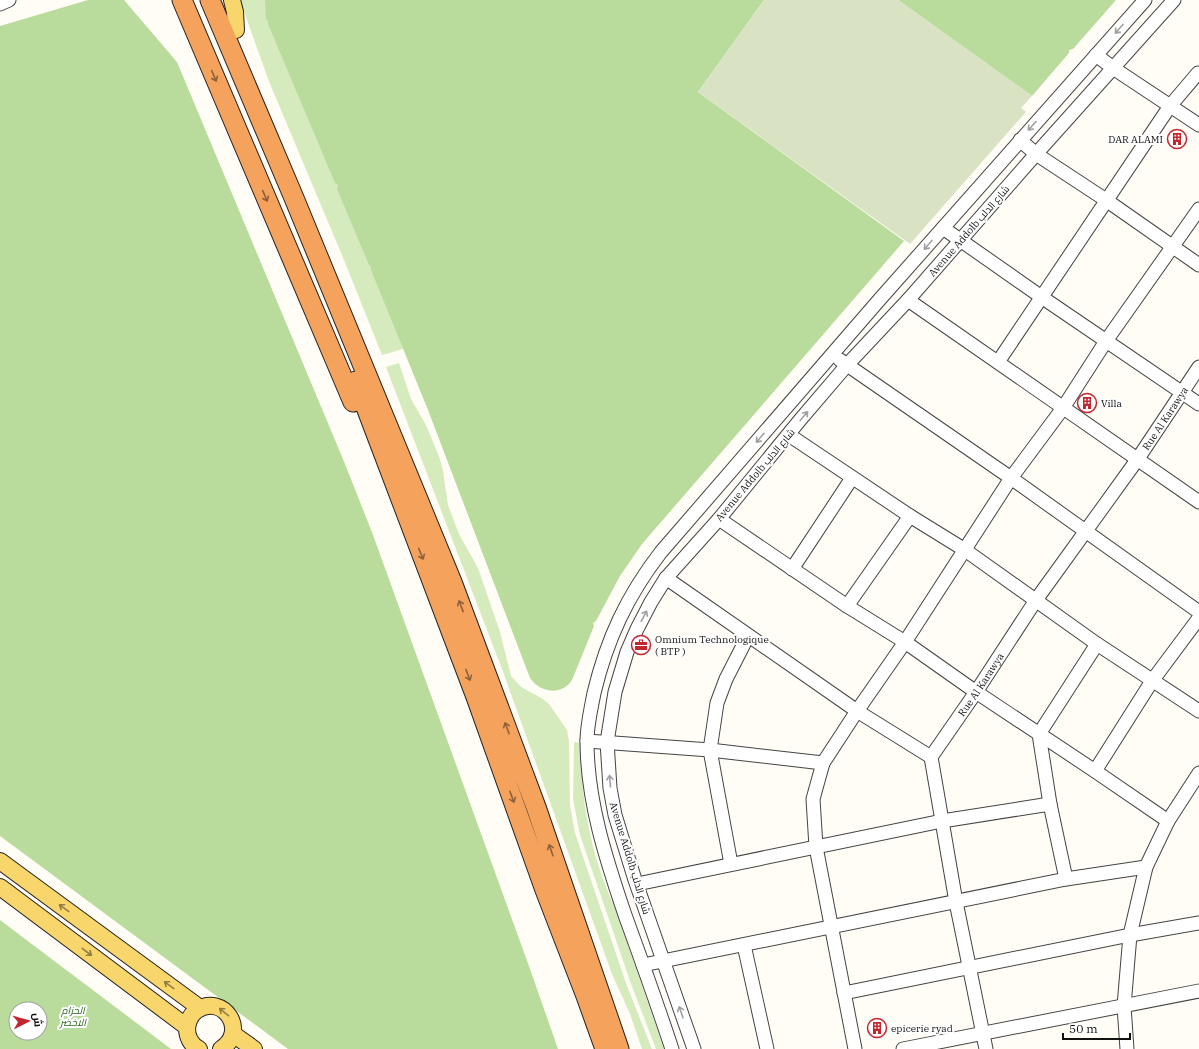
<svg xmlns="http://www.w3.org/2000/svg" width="1199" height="1049" viewBox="0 0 1199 1049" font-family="'IBM Plex Serif',Cairo,serif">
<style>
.green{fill:#d5ebbd}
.forest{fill:#b9dc9c;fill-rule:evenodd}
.cemetery{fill:#d9e3c4}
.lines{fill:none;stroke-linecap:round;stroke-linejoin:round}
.minor-casing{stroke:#444;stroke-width:15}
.major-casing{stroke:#222;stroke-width:18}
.highway-casing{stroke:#222;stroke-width:21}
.minor{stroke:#fff;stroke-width:13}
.major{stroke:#f9d66b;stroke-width:16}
.highway{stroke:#f5a25d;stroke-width:19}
.oneway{stroke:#a0a0a0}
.oneway2{stroke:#8e613b}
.oneway3{stroke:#917d42}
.labels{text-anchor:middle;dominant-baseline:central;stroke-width:4;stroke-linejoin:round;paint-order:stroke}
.poi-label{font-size:10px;fill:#111;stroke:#fff;text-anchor:start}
.street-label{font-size:10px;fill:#111;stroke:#fff}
.park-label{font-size:10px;font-style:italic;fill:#2f6b1f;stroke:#fff}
</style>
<rect width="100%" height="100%" fill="#fffdf5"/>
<!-- green -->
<path class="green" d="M240,0h58l2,31 86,270 17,48 -21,6 -38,-95 -76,-181z
M399,363l12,36 15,26 14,34 3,12 5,34 11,29 19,34 22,64 11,44 10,11 22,12 6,5 18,26 2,11 1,64 5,28 52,153 25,63h-10l-12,-35 -18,-40 -110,-305 -116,-302z
M574,742l7,1c0,61 9,109 34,165l49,141h-8l-25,-65 -51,-149 -7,-36z"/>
<!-- forest -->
<path class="forest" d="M88,0h36l53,62 168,402 28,71 157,434 28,80h-270l-288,-213v-810z
M265,0h499l-66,92 206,149 -262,303 -22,32 -24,45 -3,2 1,3 -22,54c-10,16 -32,13 -42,-2l-102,-268 -57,-140v-3l-2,-2 -32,-76 1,-4 -3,-2 -67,-159v-3l-2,-2z
M898,0h218l-43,49 -4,1v3l-37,43z
M0,920l171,129h-171zM16,1009h24v24h-24z"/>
<!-- cemetery -->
<path class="cemetery" d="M764,0h134l134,96 -11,12 5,4 -116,132 -212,-152z"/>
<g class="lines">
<!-- minor casing -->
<g class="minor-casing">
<g id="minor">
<path d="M0,4l9,-4"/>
<path d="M1096,55l17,13 86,57"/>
<path d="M1020,140l16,14 70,46 93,65"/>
<path d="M943,228l100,70 156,106"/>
<path d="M908,300l291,202"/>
<path d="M840,360l171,118 188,134"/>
<path d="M998,362l172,-256 28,-33"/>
<path d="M789,435l121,81 55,34 132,94 102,67"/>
<path d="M719,519l128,87 58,36 71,50 119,79 73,50"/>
<path d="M792,569l60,-91"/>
<path d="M666,578l191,133 74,46"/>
<path d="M847,606l63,-90"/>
<path d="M587,741l123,9 113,13"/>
<path d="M1095,771l57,-90 47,-63"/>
<path d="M731,864l-21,-114 7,-47 9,-24 22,-43"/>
<path d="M1066,879l-16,-75 -11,-70 58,-90"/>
<path d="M637,884l305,-63 108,-17"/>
<path d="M744,945l23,104"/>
<path d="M643,965l423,-86 80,-12"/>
<path d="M844,993l286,-58 69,-12"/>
<path d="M672,1049c-15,-45 -31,-90 -47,-134 -19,-56 -38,-114 -38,-174 0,-16 4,-32 7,-48 13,-54 33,-97 67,-141l219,-253 265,-299"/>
<path d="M694,1049l-59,-169 -20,-65 -5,-27 -3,-46 8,-50 12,-40 10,-23 14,-27 15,-24 53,-59 81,-99 47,-55 61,-65 128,-146 138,-154"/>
<path d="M855,1049l-39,-202 -3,-48 10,-36 34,-52 48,-69 106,-164 52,-70 43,-67 93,-132"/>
<path d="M903,1049l296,-58"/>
<path id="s1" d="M986,1049l-30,-147 -25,-145 45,-65 60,-92 101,-140 62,-93"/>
<path d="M1127,1049l-3,-43 6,-71 16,-68 22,-46 31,-48"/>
</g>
</g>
<!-- major casing -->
<g class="major-casing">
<path id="major" d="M232,0l3,12 1,18
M0,861l200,147
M0,887l187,140
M233,1034l21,15
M199,1049c-8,-4 -12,-12 -12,-21 1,-7 4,-14 10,-18 26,-17 52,21 24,39"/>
</g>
<!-- highway casing -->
<g class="highway-casing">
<path id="highway" d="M182,0l171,402
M210,0l84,198 158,384 84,225 83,242
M356,381l120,316 69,193 41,106 19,53"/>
</g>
<!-- minor -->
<use href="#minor" class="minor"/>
<!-- major -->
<use href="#major" class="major"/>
<!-- highway -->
<use href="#highway" class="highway"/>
</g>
<!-- one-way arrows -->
<defs><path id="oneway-shaft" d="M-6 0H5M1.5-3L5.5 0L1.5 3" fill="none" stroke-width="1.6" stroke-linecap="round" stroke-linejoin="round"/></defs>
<g class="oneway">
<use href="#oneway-shaft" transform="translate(1119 29) rotate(131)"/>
<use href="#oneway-shaft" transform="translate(1032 126) rotate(132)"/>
<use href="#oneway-shaft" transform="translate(928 245) rotate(131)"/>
<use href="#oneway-shaft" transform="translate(804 416) rotate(-50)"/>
<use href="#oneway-shaft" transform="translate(760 438) rotate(131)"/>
<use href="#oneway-shaft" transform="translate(644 616) rotate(-62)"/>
<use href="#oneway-shaft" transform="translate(610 781) rotate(-94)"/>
<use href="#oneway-shaft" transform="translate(681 1012) rotate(-109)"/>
</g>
<g class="oneway2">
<use href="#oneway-shaft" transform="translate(214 76) rotate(67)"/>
<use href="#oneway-shaft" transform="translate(265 196) rotate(67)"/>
<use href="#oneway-shaft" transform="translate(421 554) rotate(68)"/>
<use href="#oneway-shaft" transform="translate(461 606) rotate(-111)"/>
<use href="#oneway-shaft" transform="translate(468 675) rotate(69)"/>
<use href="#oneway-shaft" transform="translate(507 728) rotate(-110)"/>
<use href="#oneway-shaft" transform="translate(512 797) rotate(70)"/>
<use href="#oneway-shaft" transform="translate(551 850) rotate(-109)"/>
</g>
<g class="oneway3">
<use href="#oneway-shaft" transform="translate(64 908) rotate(-144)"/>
<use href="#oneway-shaft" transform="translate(87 952) rotate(37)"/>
<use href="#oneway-shaft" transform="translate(169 985) rotate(-144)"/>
<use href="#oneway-shaft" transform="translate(224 1012) rotate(-141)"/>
</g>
<!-- icons -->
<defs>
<g id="building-ring" transform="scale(1)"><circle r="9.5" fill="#fff" stroke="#c4262e" stroke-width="1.5"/><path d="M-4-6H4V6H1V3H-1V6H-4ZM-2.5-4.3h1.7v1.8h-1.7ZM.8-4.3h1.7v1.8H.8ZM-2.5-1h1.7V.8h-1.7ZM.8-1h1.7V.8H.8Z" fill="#c4262e"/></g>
<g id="office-ring" transform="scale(1)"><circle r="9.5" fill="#fff" stroke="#c4262e" stroke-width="1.5"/><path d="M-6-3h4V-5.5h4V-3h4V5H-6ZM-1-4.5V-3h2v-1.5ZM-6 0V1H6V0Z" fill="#c4262e"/></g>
</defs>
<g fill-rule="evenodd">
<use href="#building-ring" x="1177" y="139"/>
<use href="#building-ring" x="1087" y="403"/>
<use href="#office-ring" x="641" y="645"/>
<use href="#building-ring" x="877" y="1028"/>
</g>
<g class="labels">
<!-- poi labels -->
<g class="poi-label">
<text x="1163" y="139" text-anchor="end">DAR ALAMI</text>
<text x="1101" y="403">Villa</text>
<text x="655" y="639">Omnium Technologique<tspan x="655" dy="12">( BTP )</tspan></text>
<text x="891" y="1028">epicerie ryad</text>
</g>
<!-- street labels -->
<g class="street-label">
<text transform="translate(969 231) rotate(-49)">Avenue Addolb شارع الدلب</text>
<text stroke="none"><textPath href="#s1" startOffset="709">Rue Al Karawya</textPath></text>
<text transform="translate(755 475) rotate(-50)">Avenue Addolb شارع الدلب</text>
<text stroke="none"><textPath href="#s1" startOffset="385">Rue Al Karawya</textPath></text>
<text transform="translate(630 858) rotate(73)">Avenue Addolb شارع الدلب</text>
</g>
<!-- park labels -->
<g class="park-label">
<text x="73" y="1010">الحزام<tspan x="73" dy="12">الاخضر</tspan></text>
</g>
</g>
<!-- north arrow -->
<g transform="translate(28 1021) rotate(84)"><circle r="19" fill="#ffffff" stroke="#a0a0a0"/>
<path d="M0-3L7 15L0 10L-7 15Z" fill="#c4262e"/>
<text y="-6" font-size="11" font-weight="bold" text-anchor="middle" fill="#111111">ش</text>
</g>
<!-- scale -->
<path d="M1063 1033v6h67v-6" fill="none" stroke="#111111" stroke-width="2"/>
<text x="1069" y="1033" font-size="12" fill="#111111" stroke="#ffffff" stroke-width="3" paint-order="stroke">50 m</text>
</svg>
